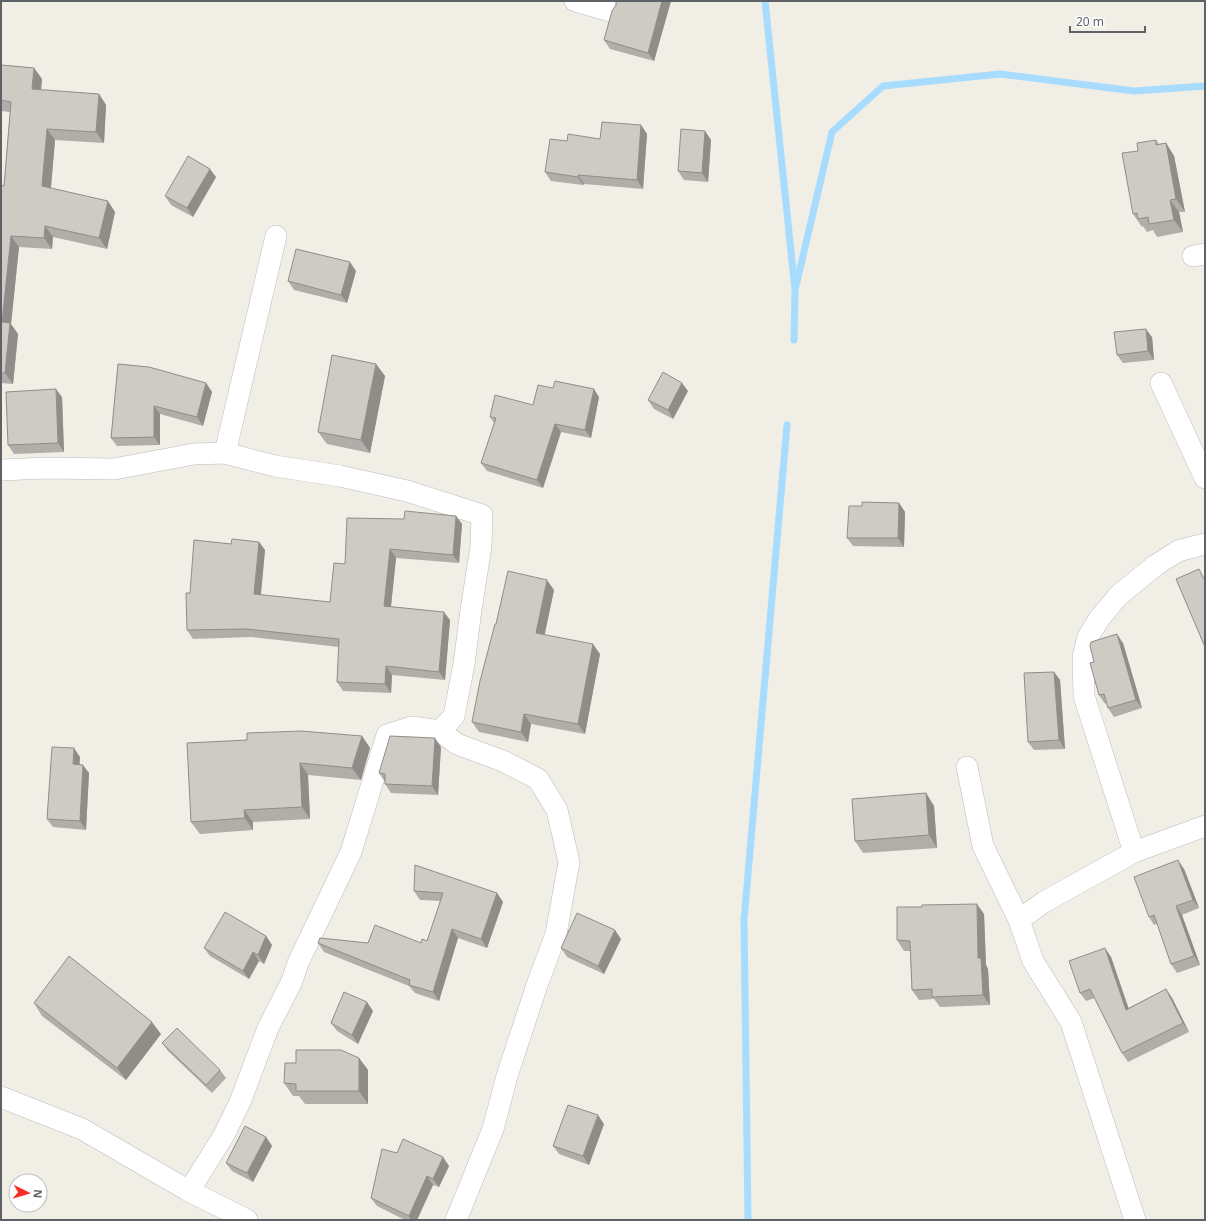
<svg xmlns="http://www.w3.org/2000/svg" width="1206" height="1221" viewBox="0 0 1206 1221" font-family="'Noto Sans',sans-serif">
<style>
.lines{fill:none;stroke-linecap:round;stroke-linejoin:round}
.stream{stroke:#a7dcff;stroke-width:7}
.street-casing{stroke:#b8bcc0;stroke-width:22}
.street{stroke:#fff;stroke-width:21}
.wall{fill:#b1aea9}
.shaded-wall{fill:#908d89}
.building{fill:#cecac4;stroke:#908d89}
</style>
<rect width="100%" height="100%" fill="#f1eee6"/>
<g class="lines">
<!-- stream -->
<path class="stream" d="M765,1l30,289 -1,50
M795,290l37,-158 51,-46 117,-12 134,17 71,-5
M748,1220l-4,-300 43,-495"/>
<!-- street casing -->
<g class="street-casing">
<path id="street" d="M575,1l35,10
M1193,256l12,-2
M1161,383l44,95
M225,453l51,-217
M1,470l45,-2 68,1 80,-15 31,-1 50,13 65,10 67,15 75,24 -1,31 -10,64 -7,54 -10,52 -14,15 -28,-4 -25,8 -36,117 -53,111 -6,18 -24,47 -28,74 -16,33 -35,56
M440,731l17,13 46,17 35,18 19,31 12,52 -13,72 -19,51 -30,91 -14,53 -37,91
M967,767l16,79 36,74
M1134,852l-50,-156 -1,-39 5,-20 11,-18 20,-24 37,-30 22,-14 27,-7
M1,1097l81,32 107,62 58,29
M1135,1220l-64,-198 -38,-61 -14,-41 25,-18 90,-50 71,-26"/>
</g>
<!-- street -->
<use href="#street" class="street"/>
</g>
<!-- wall -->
<path class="wall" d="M634,1h37l-17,60 -44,-12 -6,-9 30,-38z
M1,65l33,3 8,11 -1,11 58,4 7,11 -2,38 -49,-3 -4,48 64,24 -8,37 -54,-12 -1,12 -33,-2 -8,77 7,10 -5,50 -12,-1v-198l3,1 6,-74 -9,-1z
M641,125l6,9 -4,55 -59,-5 -1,1 -32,-4 -6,-9 22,-31 33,-2z
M705,131l6,9 -3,42 -24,-2 -6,-9z
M1156,140l3,4 7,-1 8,13 11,56h-6l4,20 -26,5 -4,-7 -6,2 -4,-6 -1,1 -9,-13 5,-63z
M216,177l-23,40 -22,-12 -6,-9z
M356,271l-9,32 -53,-13 -6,-9z
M1152,337l2,23 -31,3 -6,-8z
M118,364l88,19 6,9 -9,34 -43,-12v31l-43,1 -6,-8z
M376,364l9,12 -15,77 -43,-9 -9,-12z
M688,391l-15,28 -19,-10 -6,-9z
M62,397l2,55 -50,2 -6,-9z
M599,397l-8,41 -30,-6 -18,56 -56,-17 -6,-8 13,-40 -4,-6 43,-12z
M899,503l6,9 -1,35 -51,-1 -6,-8 15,-32z
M456,516l6,8 -3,39 -63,-5 -5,49 59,13 -5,60 -53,-5 -1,18 -48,-2 -6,-9 2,-35 -87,-10 -59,2 -6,-9 3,-37 41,-49 28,-2 6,8 -4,45 69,7 15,-38 59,-45z
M554,590l-10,45 56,19 -15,80 -54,-10 -3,18 -49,-10 -7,-10 24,-98z
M1123,643l19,65 -28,9 -6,-9 -2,-5 -1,1 -6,-9 -5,-33z
M1054,672l6,8 5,69 -31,1 -6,-8z
M362,736l8,12 -9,32 -53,-5 2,44 -57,3v8l-53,4 -9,-12 -4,-79z
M441,747l-3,48 -47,-2 -6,-9v-2l-6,-9z
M80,757l-1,8 10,8 -3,57 -33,-3 -6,-8z
M926,793l8,13 3,42 -74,5 -8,-12z
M1184,869l15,39 -17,7 18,50 -23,8 -6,-9 -14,-40 -3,1 -5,-8z
M414,891l83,2 6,9 -16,46 -29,-10 -19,63 -24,-8 -6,-7 -85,-34 -6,-9h103l6,-2 14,-40 -21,-1z
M984,914l2,51 2,4 2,36 -50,2 -6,-8 -15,1 -7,-10 -2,-39h-6l-7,-11z
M266,936l6,9 -8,19 -5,-3 -10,18 -39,-23 -6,-8z
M621,939l-17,35 -37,-17 -6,-9z
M1111,957l17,51 38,-19 6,9 17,34 -61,30 -6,-9 -27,-55 -9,3 -6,-8z
M34,1003l127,31 -35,46 -84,-64z
M373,1011l-15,33 -21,-13 -6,-8z
M162,1043l58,27 6,8 -14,15 -44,-42z
M359,1058l9,12v34h-63l-6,-8h-6l-9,-13 12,-20z
M604,1124l-15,41 -30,-11 -6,-8z
M266,1137l6,9 -19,36 -21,-11 -6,-8z
M449,1166l-10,21 -6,-2 -16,35h-12l-28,-14 -6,-8z"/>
<!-- shaded-wall -->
<path class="shaded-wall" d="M662,1h9l-17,60 -6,-8z
M34,68l8,11 -2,21 -8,-11z
M99,94l7,11 -2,38 -8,-11z
M641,125l6,9 -4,55 -6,-9z
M47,129l8,11 -5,57 -8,-11z
M705,131l6,9 -3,42 -6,-9z
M1166,143l8,13 11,56 -9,-13z
M210,169l6,8 -23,40 -6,-9z
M578,175l6,9 -1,1 -5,-8z
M1170,200l9,12 4,20 -9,-12z
M108,201l7,11 -8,37 -8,-11z
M45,226l8,11 -1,12 -8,-11z
M11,236l8,11 -8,77 7,10 -5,50 -8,-11 -3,-51z
M350,262l6,9 -9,32 -6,-8z
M1146,329l6,8 2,23 -6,-9z
M376,364l9,12 -15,77 -9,-13z
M206,383l6,9 -9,34 -6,-9z
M682,383l6,8 -15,28 -5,-9z
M56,389l6,8 2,55 -6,-9z
M594,389l5,8 -8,41 -6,-8z
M154,406l6,8v31l-6,-8z
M555,424l6,8 -18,56 -6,-8z
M899,503l6,9 -1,35 -6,-9z
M456,516l6,8 -3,39 -6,-8z
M259,542l6,8 -5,52 -6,-8z
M390,549l6,9 -6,57 -6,-9z
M547,580l7,10 -11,53 -7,-10z
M444,612l6,8 -5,60 -6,-8z
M1117,634l6,9 19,65 -6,-8z
M593,644l7,10 -15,80 -7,-10z
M386,666l6,9 -1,18 -6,-9z
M1054,672l6,8 5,69 -6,-9z
M524,714l7,10 -3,18 -7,-10z
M362,736l8,12 -9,32 -9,-12z
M435,738l6,9 -3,48 -6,-9z
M74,748l6,9 -1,16 -6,-9z
M300,763l8,12 2,44 -8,-12z
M83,765l6,8 -3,57 -6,-9z
M926,793l8,13 3,42 -8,-13z
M244,810l9,12v8l-8,-12z
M1178,860l6,9 15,39 -6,-8z
M497,893l6,9 -16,46 -6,-9z
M977,904l7,10 2,51 2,4 2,36 -7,-10 -5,-37z
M1176,906l6,9 18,50 -6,-9z
M452,929l6,9 -19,63 -6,-9z
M615,930l6,9 -17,35 -6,-8z
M266,936l6,9 -8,19 -6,-9z
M1105,948l6,9 21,61 -6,-8z
M253,952l6,9 -10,18 -6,-8z
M1166,989l6,9 17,34 -6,-9z
M367,1002l6,9 -15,33 -6,-9z
M152,1022l9,12 -35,46 -9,-12z
M359,1058l9,12v34l-9,-13z
M598,1115l6,9 -15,41 -6,-9z
M266,1137l6,9 -19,36 -6,-9z
M443,1157l6,9 -10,21 -6,-8z
M427,1176l6,9 -16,35h-6l-2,-4z"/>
<!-- building -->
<path class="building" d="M616,1h15l3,1v-1h28l-14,52 -44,-13 8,-29 4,-6z
M1,65l33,3 -2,21 67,5 -3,38 -49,-3 -5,57 66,15 -9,37 -54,-12 -1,12 -33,-2 -9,86 8,1 -5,50h-4v-188l3,1 7,-84 -10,-2z
M602,122l39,3 -4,55 -59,-5v2l-33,-5 5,-33 17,2 1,-7 32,5z
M681,129l24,2 -3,42 -24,-2z
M1156,140v5l10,-2 10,56 -6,1 4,20 -25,4 -1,-7 -10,2 -1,-6 -4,1 -11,-61 16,-2 -1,-8z
M188,156l22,13 -23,39 -22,-12z
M296,249l54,13 -9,33 -53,-14z
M1146,329l2,22 -31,4 -3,-23z
M332,355l44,9 -15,76 -43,-8z
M118,364l31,3 57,16 -9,34 -43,-11v31l-43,1z
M663,372l19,11 -14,27 -20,-10z
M555,381l39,8 -9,41 -30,-6 -18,56 -56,-17 15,-45 -6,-1 5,-22 38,10 5,-20 15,3z
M56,389l2,54 -50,2 -2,-53z
M862,502l37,1 -1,35h-51l2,-32h13z
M405,511l51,5 -3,39 -63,-6 -6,57 60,6 -5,60 -53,-6 -1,18 -48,-2 2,-43 -93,-10 -59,1 -1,-37h4l4,-53 37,4 1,-5 27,3 -5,52 76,8 4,-39 11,1 2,-46 57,1z
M1199,569l5,10h1v68l-29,-68z
M508,571l39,9 -11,53 57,11 -15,80 -54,-10 -3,18 -49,-10 8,-41 15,-57h1z
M1117,634l19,66 -28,8 -4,-14 -5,1 -9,-32 4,-1 -4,-16 1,-4z
M1054,672l5,68 -31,2 -4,-69z
M301,731l61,5 -10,32 -52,-5 2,44 -58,3 1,8 -54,4 -4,-79 60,-3v-7z
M390,736l45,2 -3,48 -47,-2v-10l-6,-1z
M52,747l22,1 -1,16 10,1 -3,56 -33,-2z
M926,793l3,42 -74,6 -3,-42z
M1178,860l15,40 -17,6 18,50 -23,8 -17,-49 -5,2 -15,-40z
M415,865l82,28 -16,46 -29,-10 -19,63 -24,-7 1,-5 -92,-37 2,-5 48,5 7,-18 46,18 1,-4 5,2 16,-48 -29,-2z
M977,904l1,54h3l2,37 -51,2v-8l-20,1 -2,-49 -13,-1v-33h25v-2z
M225,912l41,24 -8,19 -5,-3 -10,19 -39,-23z
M577,913l38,17 -17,36 -37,-18z
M1105,948l21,62 40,-21 17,34 -61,30 -32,-64 -10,4 -11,-32z
M69,956l83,66 -35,46 -83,-65z
M344,992l23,10 -15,33 -21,-12z
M177,1028l43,42 -14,15 -44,-42z
M296,1050h45l18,8v33h-63v-7l-12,-1 1,-20h11z
M568,1105l30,10 -15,41 -30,-10z
M245,1126l21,11 -19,36 -21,-10z
M403,1139l40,18 -10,22 -6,-3 -18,40 -38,-18 11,-49 15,4z"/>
<!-- border -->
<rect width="1206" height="1221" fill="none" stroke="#5d6267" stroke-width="4"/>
<!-- north arrow -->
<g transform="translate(28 1193) rotate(95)"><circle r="19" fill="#ffffff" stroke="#bec0c2"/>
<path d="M0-3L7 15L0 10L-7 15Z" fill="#f52f27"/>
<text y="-6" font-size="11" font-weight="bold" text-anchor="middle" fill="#5d6267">N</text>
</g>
<!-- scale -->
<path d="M1070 26v6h75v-6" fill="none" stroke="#5d6267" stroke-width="2"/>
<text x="1076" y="26" font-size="12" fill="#5d6267" stroke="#ffffff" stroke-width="3" paint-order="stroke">20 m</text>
</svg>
